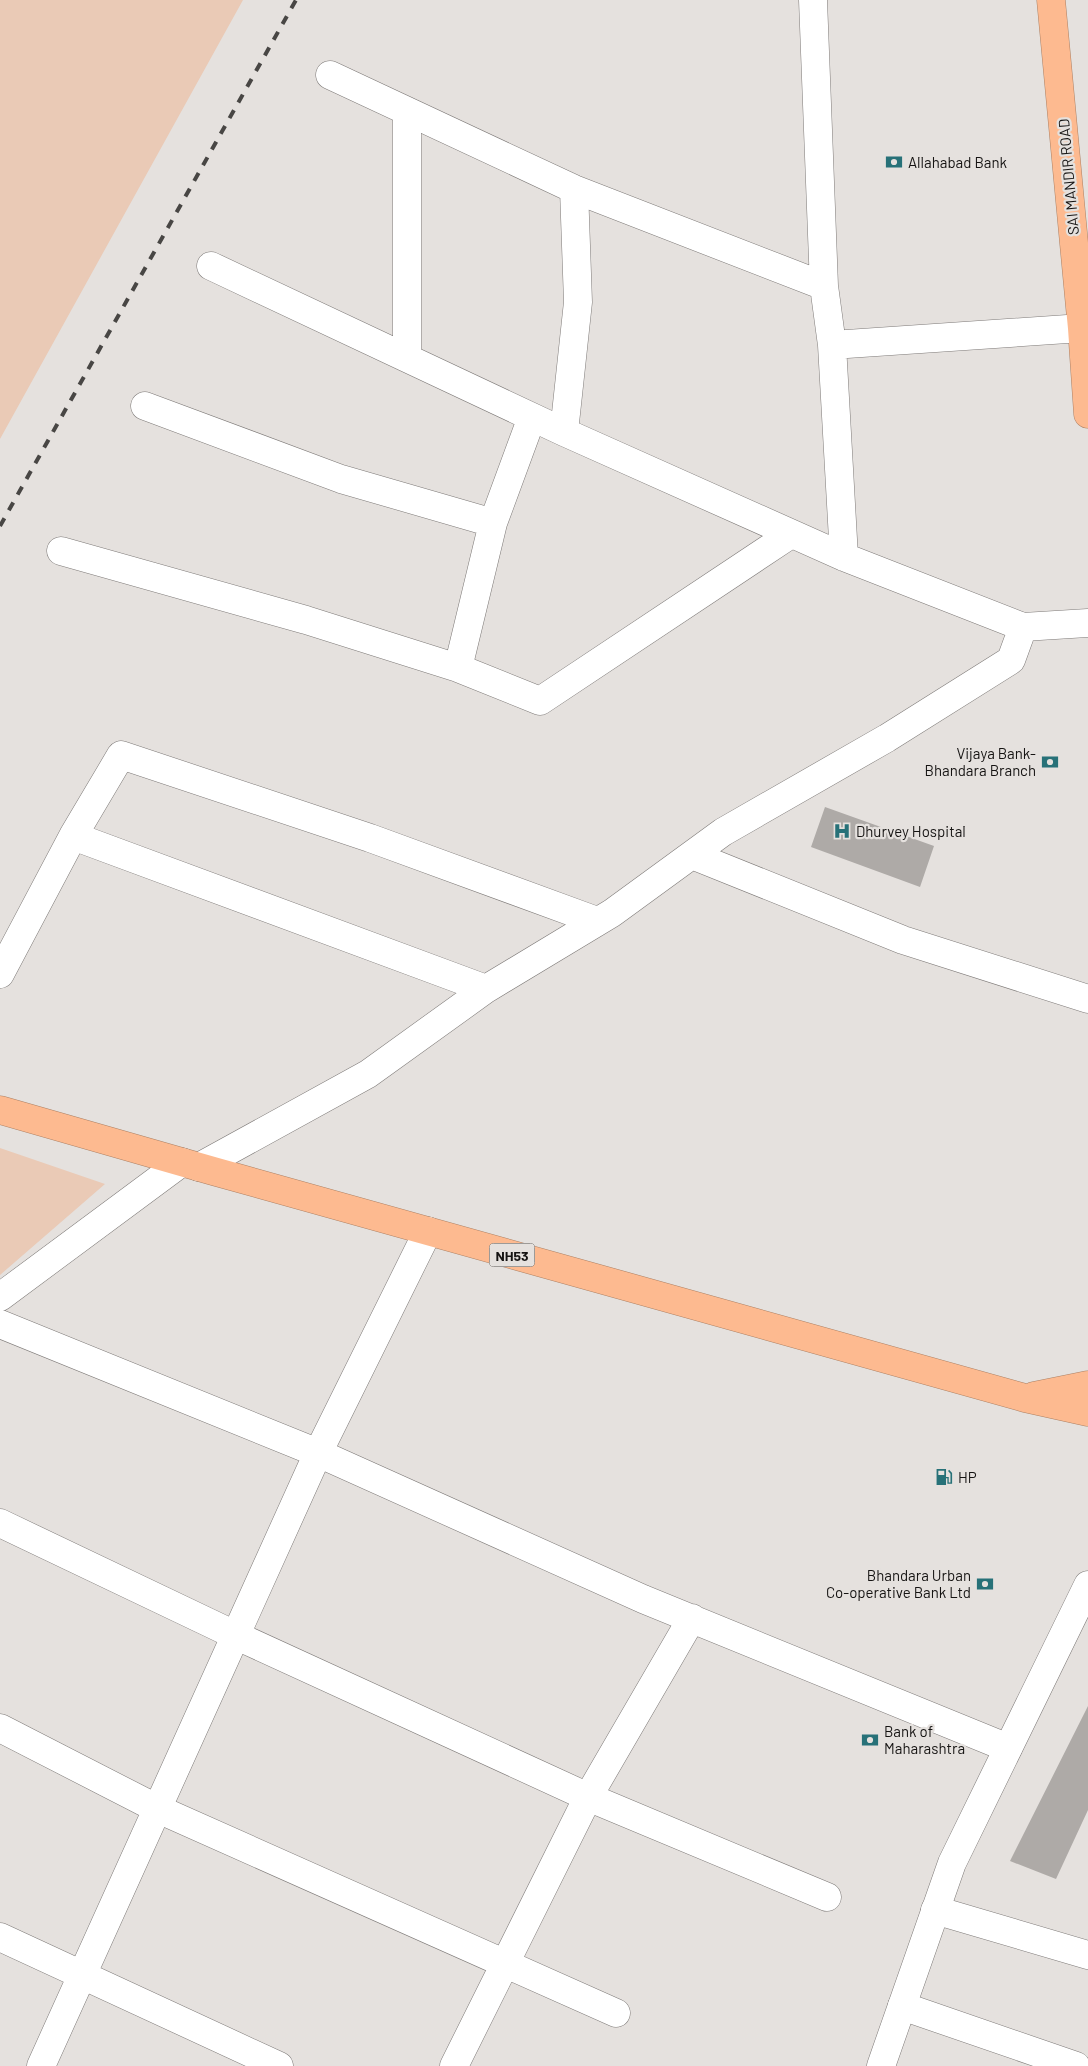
<svg xmlns="http://www.w3.org/2000/svg" width="1088" height="2066" viewBox="0 0 1088 2066" font-family="Barlow,sans-serif">
<style>
.green{fill:#eacab6}
.building{fill:#aeaaa7}
.lines{fill:none;stroke-linecap:round;stroke-linejoin:round}
.street-casing{stroke:#7e7a78;stroke-width:29}
.secondary-casing{stroke:#7e7a78;stroke-width:29}
.highway-casing{stroke:#ac8064;stroke-width:29}
.street{stroke:#fff;stroke-width:28}
.secondary{stroke:#fff;stroke-width:28}
.highway{stroke:#fdba90;stroke-width:28}
.rail{stroke:#484644;stroke-width:4;stroke-dasharray:9 9;stroke-linecap:butt}
.labels{text-anchor:middle;dominant-baseline:central;stroke-width:4.5;stroke-linejoin:round;paint-order:stroke}
.shield{fill:#e5e1de;stroke:#545250;stroke-width:1}
.shield-label{font-size:14px;font-weight:bold;fill:#161413}
.poi-label{font-size:15px;fill:#161413;stroke:#e5e1de;text-anchor:start}
.street-label{font-size:15px;fill:#161413;stroke:#e5e1de}
</style>
<rect width="100%" height="100%" fill="#e5e1de"/>
<!-- green -->
<path class="green" d="M0,0h243l-243,439z
M0,1148l105,36 -105,91z"/>
<!-- building -->
<path class="building" d="M825,807l109,39 -14,41 -109,-40z
M1088,1706v104l-32,69 -46,-18z"/>
<g class="lines">
<!-- street casing -->
<g class="street-casing">
<path id="street" d="M813,0l11,286 8,59 12,212
M330,75l244,114 250,97
M211,266l353,166 280,125 179,70 65,-4
M832,345l250,-17
M407,358v-247
M145,406l196,73 152,44
M564,432l14,-130 -4,-113
M61,551l245,69 152,48 82,33 251,-167
M458,668l35,-145 39,-106
M73,836l48,-81 249,83 227,83
M692,855l211,85 185,59
M0,974l73,-138 413,153
M199,1167l169,-93 118,-85 126,-76 111,-81 164,-94 124,-78 12,-33
M0,1297l182,-135
M0,1324l318,129 325,146 365,149
M0,1523l237,113 351,161 239,100
M0,1728l158,81 458,204
M935,1910l153,45
M0,1937l279,129
M902,2006l174,60
M41,2066l277,-613 110,-222
M454,2066l134,-269 104,-179"/>
</g>
<!-- secondary casing -->
<g class="secondary-casing">
<path id="secondary" d="M881,2066l71,-203 136,-278"/>
</g>
<!-- highway casing -->
<g class="highway-casing">
<path id="highway" d="M1051,0l31,328 6,86
M0,1110l213,61 812,227 63,14
M1034,1396l54,-11"/>
</g>
<!-- street -->
<use href="#street" class="street"/>
<!-- secondary -->
<use href="#secondary" class="secondary"/>
<!-- highway -->
<use href="#highway" class="highway"/>
<!-- rail -->
<path class="rail" d="M0,526l296,-526"/>
</g>
<!-- icons -->
<defs>
<g id="bank-bare" transform="scale(1.35)"><path d="M-6-4H6V4H-6ZM0-2.3a2.3 2.3 0 1 0 0 4.6a2.3 2.3 0 1 0 0-4.6Z" fill="#277178" stroke="#e5e1de" stroke-width="2.5" paint-order="stroke"/></g>
<g id="hospital-bare" transform="scale(1.35)"><path d="M-5-5h3v3.5h4V-5h3V5h-3V1.5h-4V5h-3Z" fill="#277178" stroke="#e5e1de" stroke-width="2.5" paint-order="stroke"/></g>
<g id="fuel-bare" transform="scale(1.35)"><path d="M-5.5-6h7V0h2V4h1.3V-2.5L3-4.5l.8-.8L6-3V5H2.5V1h-1V6h-7ZM-4.2-4.7v3.2H.2V-4.7Z" fill="#277178" stroke="#e5e1de" stroke-width="2.5" paint-order="stroke"/></g>
</defs>
<g fill-rule="evenodd">
<use href="#bank-bare" x="894" y="162"/>
<use href="#bank-bare" x="1050" y="762"/>
<use href="#hospital-bare" x="842" y="831"/>
<use href="#fuel-bare" x="944" y="1477"/>
<use href="#bank-bare" x="985" y="1584"/>
<use href="#bank-bare" x="870" y="1740"/>
</g>
<g class="labels">
<!-- shield labels -->
<rect class="shield" x="489.5" y="1243.5" width="45" height="23" rx="4"/>
<g class="shield-label">
<text x="512" y="1255">NH53</text>
</g>
<!-- poi labels -->
<g class="poi-label">
<text x="908" y="162">Allahabad Bank</text>
<text x="1036" y="753" text-anchor="end">Vijaya Bank-<tspan x="1036" dy="17">Bhandara Branch</tspan></text>
<text x="856" y="831">Dhurvey Hospital</text>
<text x="958" y="1477">HP</text>
<text x="971" y="1575" text-anchor="end">Bhandara Urban<tspan x="971" dy="17">Co-operative Bank Ltd</tspan></text>
<text x="884" y="1731">Bank of<tspan x="884" dy="17">Maharashtra</tspan></text>
</g>
<!-- street labels -->
<g class="street-label">
<text transform="translate(1068 177) rotate(-95)">SAI MANDIR ROAD</text>
</g>
</g>
</svg>
